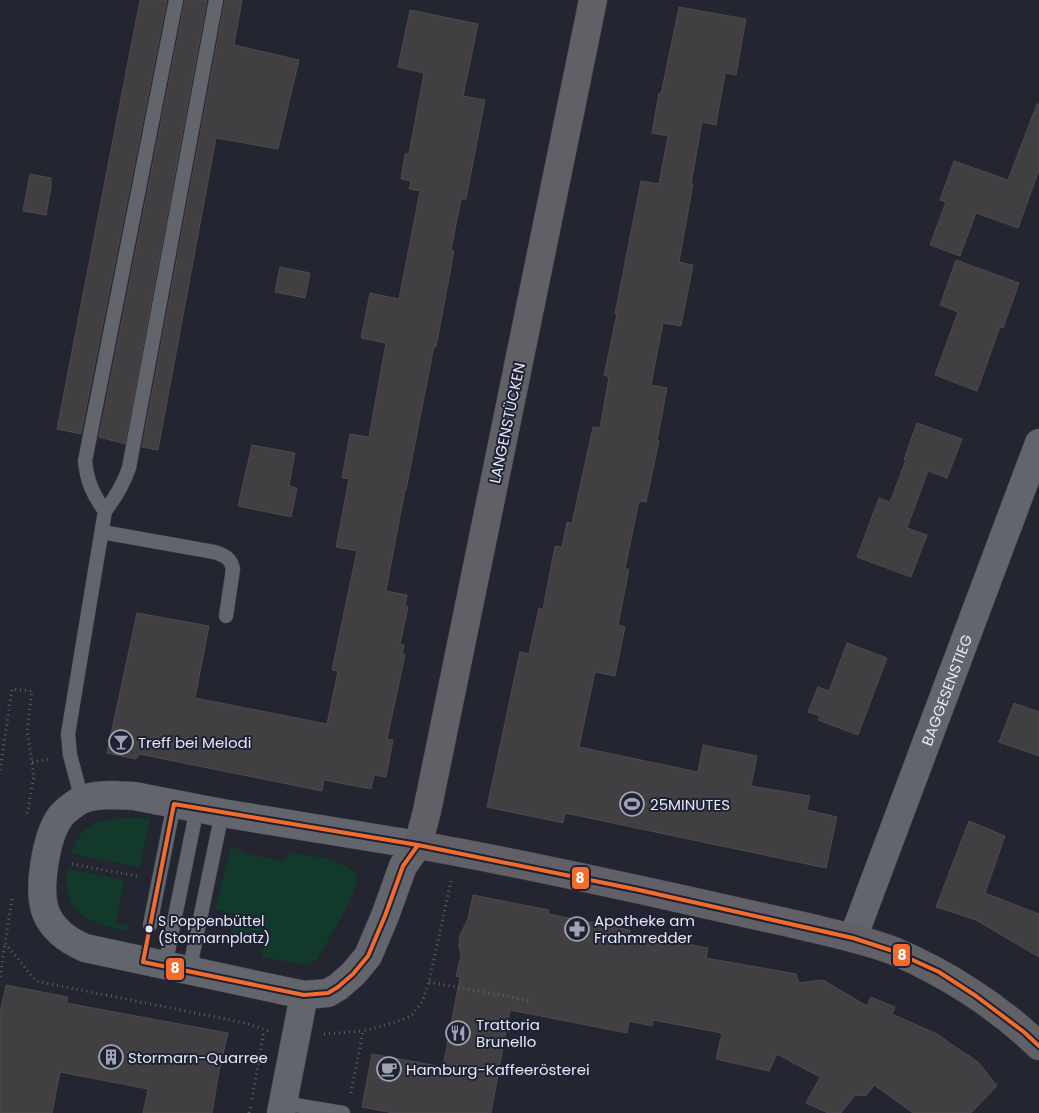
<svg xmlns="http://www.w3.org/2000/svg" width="1039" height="1113" viewBox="0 0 1039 1113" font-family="Poppins,sans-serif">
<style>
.green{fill:#13392a}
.building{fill:#413f42;stroke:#4d4a4c}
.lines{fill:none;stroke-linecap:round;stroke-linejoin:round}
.lane-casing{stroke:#41434c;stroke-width:15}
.street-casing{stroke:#41434c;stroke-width:29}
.secondary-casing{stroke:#41434c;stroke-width:29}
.path{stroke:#5e6067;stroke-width:3;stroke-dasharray:1 4;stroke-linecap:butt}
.lane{stroke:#63656d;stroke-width:14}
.street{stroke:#63656d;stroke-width:28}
.secondary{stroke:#606066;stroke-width:28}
.bus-1-casing{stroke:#1e2235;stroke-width:8}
.bus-1{stroke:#f36c2b;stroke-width:4}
.bus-dot{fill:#e5e8f5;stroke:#1e2235;stroke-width:2}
.labels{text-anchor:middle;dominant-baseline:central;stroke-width:4;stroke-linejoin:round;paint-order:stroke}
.bus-label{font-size:14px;fill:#e5e8f5;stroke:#1e2235;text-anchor:start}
.street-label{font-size:15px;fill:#e5e8f5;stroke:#1e2235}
.poi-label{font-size:15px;fill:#e5e8f5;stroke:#1e2235;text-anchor:start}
.line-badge{stroke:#1e2235;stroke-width:2}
.badge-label{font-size:14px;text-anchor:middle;font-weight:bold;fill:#fff}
</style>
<rect width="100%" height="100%" fill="#232630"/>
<!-- green -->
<path class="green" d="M135,818l15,1 -10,48 -69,-13c12,-35 32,-35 64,-36z
M231,846l16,8 35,7 10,-8c23,4 46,5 64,20l1,10 -10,24 -30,53 -11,5 -45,-8 4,-19 -34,-6 4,-18 -20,-4z
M68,869l56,11 -8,43 13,2 -1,6c-36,-6 -68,-18 -60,-62z"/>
<!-- building -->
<path class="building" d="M140,0h27l-86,434 -24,-5z
M185,0h22l-82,444 -26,-7z
M225,0h17l-8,45 65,15 -21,89 -62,-11 -58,312 -16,-3z
M679,7l67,12 -10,56 -11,-2 -9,52 -14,-3 -11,62h2l-14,78 14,3 -12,61 -18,-3 -12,62 16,3 -10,53h2l-13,61 -7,-1 -14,68h4l-11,56 7,2 -10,49 -20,-4 -16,75 119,25 5,-27 54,11 -6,30 59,10 -3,14 30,7 -11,51 -261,-55 -2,10 -76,-16 33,-155 9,2 10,-46 4,1 12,-63 7,1 5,-25 5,1 21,-96 7,1 9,-51 -5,-2 13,-61h-2l26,-133 18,3 9,-48 -16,-3 7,-40 2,1z
M410,10l68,14 -15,72 22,4 -19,99h-5l-10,51 3,1 -18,96 -2,-1 -28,144h-1l-19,101 21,4 -2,11 3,1 -8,37 4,1 -2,9 3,1 -18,84 6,1 -7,37 -12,-2 -3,14 -47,-9 -2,11 -183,-37 -3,5 -29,-6 30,-140 72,13 -14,72 132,26 11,-53 -6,-1 25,-119 -21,-4 13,-68 -7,-1 8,-44 19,3 17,-94 -25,-5 9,-45 29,6 21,-108 -11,-2 2,-8 -10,-2 4,-25h4l15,-81 -26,-6z
M1037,104h2v66l-21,58 -42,-15 -16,43 -30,-11 16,-43 -6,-2 14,-39 54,19z
M30,174l21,4v10l-5,27 -23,-4z
M956,260l63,23 -16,45 -3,-1 -23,64 -42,-16 23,-63 -18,-7z
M280,267l30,6 -5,25 -30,-6z
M917,423l45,16 -15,39 -19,-7 -21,57 20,7 -16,42 -54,-20 22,-59 11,4 16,-42 -2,-1z
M252,445l43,8 -6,33 8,2 -6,29 -53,-11z
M847,643l40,15 -29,77 -40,-15 2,-4 -12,-4 10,-25 11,4z
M1014,703l25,9v44l-40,-14z
M969,821l36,15 -20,57 54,21v43l-63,-37 -40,-13z
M473,895l76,15 -1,4 82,16 -1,3 79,15 -2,10 90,16 3,9 24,-3 44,26 4,-9 24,10 -3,7 45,20 30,21v-1l12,9 18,23 -26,27h-58l-39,-28 -8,11 -11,-1 -14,18h-13l-22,-10 14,-26 -43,-23 -8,17 -53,-12 6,-26 -69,-13 -1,6 -23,-5 -2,12 -117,-23 -19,103h-98l-31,-6 10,-53 71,13 17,-90 -4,-1 5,-21 -2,-9 1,-11 8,-16z
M6,985l62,12 -2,6 162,30 -9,38 -7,42h-69l5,-24 -88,-17 -8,41h-52v-100z"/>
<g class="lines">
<!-- lane casing -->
<g class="lane-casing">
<path id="lane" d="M105,511c-12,-16 -18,-30 -20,-50l91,-461
M102,532l112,20c10,3 17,6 19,17l-7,47
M82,800l-12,-45 -2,-21 37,-223c11,-14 18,-26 24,-43l87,-468
M150,925l24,-121
M165,966l32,-158
M189,972l33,-159
M283,1103l60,10"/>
</g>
<!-- street casing -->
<g class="street-casing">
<g id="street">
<path d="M111,795l23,1 88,17 196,32 -15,21 -18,50 -17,40 -15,18 -15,13 -10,6 -24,2 -219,-47c-16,-7 -32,-18 -39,-35 -9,-23 0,-76 14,-96 5,-6 14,-13 21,-17 9,-4 20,-5 30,-5z"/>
<path id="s1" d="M853,938l186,-495"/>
<path d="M281,1113l23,-118"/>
</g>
</g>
<!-- secondary casing -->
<g class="secondary-casing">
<path id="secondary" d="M593,0l-166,811 -9,34c87,15 173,34 259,53 44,10 87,19 130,29 29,7 59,13 87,24 52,22 105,56 145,95"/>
</g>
<!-- path -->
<path class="path" d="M32,762l17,-3
M0,770l12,-81 20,2 -5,40 7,45 -7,38
M72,864l65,12
M12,899l-7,44 31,38 209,42 24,8
M0,977l5,-34
M429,982l102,19
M324,1034l39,-3
M351,1093l12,-62 30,-8 18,-7 11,-14 7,-20 22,-101
M252,1099l12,-69
M249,1113l2,-8"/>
<!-- lane -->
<use href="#lane" class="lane"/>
<!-- street -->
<use href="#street" class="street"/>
<!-- secondary -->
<use href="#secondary" class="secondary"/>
<!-- bus-1 casing -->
<g class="bus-1-casing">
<path id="bus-1" d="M174,804l244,41 -15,21 -18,50 -17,40 -15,18 -15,13 -10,6 -24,2 -161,-33z
M418,845l221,45 214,48 40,13 46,21 37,24 48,36 15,14"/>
</g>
<!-- bus-1 -->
<use href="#bus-1" class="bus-1"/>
</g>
<!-- icons -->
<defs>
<g id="bar-ring" transform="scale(1.25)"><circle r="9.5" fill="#1e2235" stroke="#a1a4b0" stroke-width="1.5"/><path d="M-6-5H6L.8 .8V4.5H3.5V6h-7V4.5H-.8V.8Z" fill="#a1a4b0"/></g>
<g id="stadium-ring" transform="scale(1.25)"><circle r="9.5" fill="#1e2235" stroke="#a1a4b0" stroke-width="1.5"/><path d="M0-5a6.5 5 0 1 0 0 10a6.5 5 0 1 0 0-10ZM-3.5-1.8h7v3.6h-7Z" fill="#a1a4b0"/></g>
<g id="pharmacy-ring" transform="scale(1.25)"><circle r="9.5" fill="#1e2235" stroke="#a1a4b0" stroke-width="1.5"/><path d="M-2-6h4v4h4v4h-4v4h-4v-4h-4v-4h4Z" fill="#a1a4b0"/></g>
<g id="restaurant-ring" transform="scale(1.25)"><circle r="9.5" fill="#1e2235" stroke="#a1a4b0" stroke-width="1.5"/><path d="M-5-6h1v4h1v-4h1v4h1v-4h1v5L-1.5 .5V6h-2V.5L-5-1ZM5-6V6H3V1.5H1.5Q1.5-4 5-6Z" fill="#a1a4b0"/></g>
<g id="building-ring" transform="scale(1.25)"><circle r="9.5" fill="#1e2235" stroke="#a1a4b0" stroke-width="1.5"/><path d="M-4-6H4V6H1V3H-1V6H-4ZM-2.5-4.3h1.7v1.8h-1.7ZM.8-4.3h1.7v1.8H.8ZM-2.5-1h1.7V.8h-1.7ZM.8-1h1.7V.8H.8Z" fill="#a1a4b0"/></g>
<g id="cafe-ring" transform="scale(1.25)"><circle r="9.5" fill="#1e2235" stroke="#a1a4b0" stroke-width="1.5"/><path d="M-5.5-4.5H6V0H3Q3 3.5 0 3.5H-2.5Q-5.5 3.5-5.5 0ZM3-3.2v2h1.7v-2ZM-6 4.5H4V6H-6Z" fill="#a1a4b0"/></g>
</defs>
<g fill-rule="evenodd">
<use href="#bar-ring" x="121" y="742"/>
<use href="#stadium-ring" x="632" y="804"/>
<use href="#pharmacy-ring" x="577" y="929"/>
<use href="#restaurant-ring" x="458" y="1033"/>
<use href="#building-ring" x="111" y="1057"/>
<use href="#cafe-ring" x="389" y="1069"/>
</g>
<!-- markers -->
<circle class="bus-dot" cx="149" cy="929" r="4.5"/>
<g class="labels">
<!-- bus labels -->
<g class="bus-label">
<text x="158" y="921">S Poppenbüttel<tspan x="158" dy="17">(Stormarnplatz)</tspan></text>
</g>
<!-- street labels -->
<g class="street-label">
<text transform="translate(507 423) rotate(-78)">LANGENSTÜCKEN</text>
<text stroke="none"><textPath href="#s1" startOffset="265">BAGGESENSTIEG</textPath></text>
</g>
<!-- poi labels -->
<g class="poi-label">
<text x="138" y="742">Treff bei Melodi</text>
<text x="650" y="804">25MINUTES</text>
<text x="594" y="920">Apotheke am<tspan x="594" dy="17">Frahmredder</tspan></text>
<text x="476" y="1024">Trattoria<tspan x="476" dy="17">Brunello</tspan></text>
<text x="128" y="1057">Stormarn-Quarree</text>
<text x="406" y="1069">Hamburg-Kaffeerösterei</text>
</g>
</g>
<g class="line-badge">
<rect x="571" y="866" width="19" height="24" rx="5" fill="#f36c2b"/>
<rect x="892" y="943" width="19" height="24" rx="5" fill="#f36c2b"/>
<rect x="165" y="957" width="20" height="24" rx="5" fill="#f36c2b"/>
</g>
<g class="badge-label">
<text x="580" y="883">8</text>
<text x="902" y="960">8</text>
<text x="175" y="973">8</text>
</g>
</svg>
